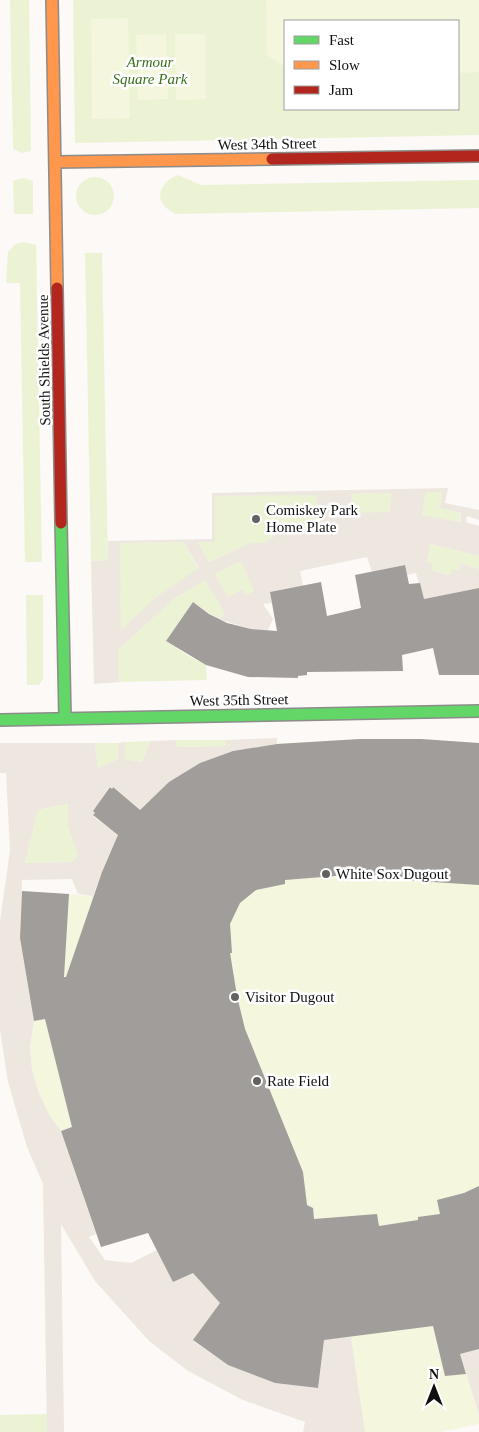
<svg xmlns="http://www.w3.org/2000/svg" width="479" height="1432" viewBox="0 0 479 1432" font-family="'Times New Roman',serif">
<style>
.green{fill:#ecf3d4;fill-rule:evenodd}
.pitch{fill:#f4f6de}
.plaza{fill:#ede7e0;fill-rule:evenodd}
.building{fill:#a09d9b}
.lines{fill:none;stroke-linecap:round;stroke-linejoin:round}
.fast-casing{stroke:#8d8c8a;stroke-width:14}
.slow-casing{stroke:#8d8c8a;stroke-width:14}
.jam-casing{stroke:#8d8c8a;stroke-width:14}
.fast{stroke:#63d668;stroke-width:11}
.slow{stroke:#ff974d;stroke-width:11}
.jam{stroke:#b3261e;stroke-width:11}
.poi-dot{fill:#636260;stroke:#fff;stroke-width:2}
.labels{text-anchor:middle;dominant-baseline:central;stroke-width:5;stroke-linejoin:round;paint-order:stroke}
.park-label{font-size:15px;font-style:italic;fill:#3b6e1a;stroke:#fff}
.street-label{font-size:15px;fill:#101010;stroke:#fff}
.poi-label{font-size:15px;fill:#101010;stroke:#fff;text-anchor:start}
</style>
<rect width="100%" height="100%" fill="#fcf9f6"/>
<!-- green -->
<path class="green" d="M10,0h19l2,151 -9,2 -9,-4z
M73,0h406v135l-404,8zM285,21h173v88h-173z
M178,175l23,10 278,-5v28l-303,6c-23,-10 -20,-30 2,-39z
M76 196a19 19 0 1 1 38 0a19 19 0 1 1-38 0Z
M23,178l10,3v33h-19l-1,-33z
M23,242l13,3 6,317h-17l-5,-279h-14l2,-31 8,-8z
M85,253h17l6,307 -17,1z
M426,492h16l-2,16 21,5 -2,9 -37,-7z
M391,493l-1,20h-38l-1,-19z
M316,494l4,29 -42,10 -13,10h-15l-41,19 -11,-20h17l-1,-46z
M183,542l16,27 -43,29 -35,33 -2,-88z
M429,544l50,12v13l-18,-6 -2,7 -8,5 -20,-5 -4,-7z
M241,561l14,30 -9,4 -4,-6 -14,8 -13,-23z
M205,580l20,34 -7,5 -25,-17 -27,39 22,15 18,9 1,15 -88,2 -1,-32 56,-51z
M26,595h17v84l-4,6h-12z
M176,740h50l1,6 -51,1z
M150,741l-8,21 -17,-3v-17z
M95,743h23v16l-20,9z
M69,804l-1,23 10,28 -6,7 -47,1 13,-53z
M47,1414v18h-47v-17z"/>
<!-- pitch -->
<path class="pitch" d="M266,0h213v72l-21,1v-52h-173v46l-18,-12z
M128,18l2,100 -38,1 -1,-100z
M166,34l2,65 -30,1 -2,-65z
M175,34h30l1,65 -30,1z
M360,739h61l58,4v606l-19,6 19,59v10l-39,8h-75l-14,-95 -27,4 -6,47 -43,-5 -47,-18 -35,-25 -22,-115 -70,22 -40,-116 -11,-15 -11,-23 -7,-23 -2,-23 4,-26 -14,-83 2,-47 72,5 8,-24 21,-44 -16,-1 -14,-12v-4l17,-24c12,2 20,17 26,27 11,-10 21,-22 33,-32 53,-42 127,-39 191,-43z"/>
<!-- plaza -->
<path class="plaza" d="M448,488l-3,15 34,7v10l-12,-4 -1,6 13,4v30l-49,-12 -3,18 5,2 -1,6 19,5 3,-6 6,1 2,-7 18,6v19l-55,11 -8,-26 -9,2 -3,-10 -32,7 -5,-15 -67,14 3,15 -32,6 1,11 -9,1 10,15 -5,11 -17,-1 -33,-10 7,-5 -20,-34 -31,19 -56,51 1,32 -25,2 -3,-123 17,-1v-19l104,-2v-46zM426,492h16l-2,16 21,5 -1,9 -38,-7zM391,493l-1,19 -38,1 -1,-19zM316,495l4,28 -42,10 -13,10h-15l-41,19 -11,-20h17v-46zM183,542l16,26 -44,30 -34,32 -1,-87zM241,561l13,30 -8,4 -4,-6 -14,8 -13,-23z
M277,738v6l-44,7 -33,12 -31,19 -33,32 -10,-16 -13,-11h-4l-16,24 2,2 -2,3 14,11 16,1 -21,44 -9,24 -15,-2 -6,-15 -50,1 -2,58 14,83 -4,26 2,23 7,23 11,23 11,15 35,103 -7,3 16,23 26,3 26,-13 36,23 27,30 -27,38 35,24 47,18 43,5 6,-48 27,-3 14,95h-62l2,-10 -62,-22 -55,-29 -39,-30 -54,-60 -34,-57 3,208h-17l-4,-248 -16,-37 -19,-65 -8,-52v-109l10,-71 -4,-77h-6v-30h95l3,25 20,-9v-16l7,-1v17l17,3 8,-21 26,-1v7l50,-1v-6zM68,804v23l10,28 -6,7 -47,1 13,-53z
M479,1349v65l-19,-60z"/>
<!-- building -->
<path class="building" d="M405,565l4,19 11,-1 4,16 55,-11v87h-40l-6,-27 -31,7 1,16 -96,1v3l-9,1v2l-50,-1 -42,-12 -40,-24 27,-39 16,12 18,9 24,6 26,2 -7,-39 51,-10 6,34 34,-8 -6,-33z
M360,739h61l58,4v142l-77,-5 -42,-6 -75,6v4l-29,6 -16,13 -10,21 2,29h-2l7,43 8,33 58,143 4,33 6,3 1,11 63,-5 2,12 39,-6v-3l22,-3 -3,-14 27,-7 15,-7v163l-19,5 6,20 -21,2 -12,-50 -109,14 -6,48 -43,-5 -47,-18 -35,-25 27,-37 -27,-30 -20,9 -25,-49 -47,14 -40,-116 11,-4 -27,-108 -11,2 -14,-83 2,-47 47,3 -5,83h2l36,-105 16,-37 -25,-20 2,-2 -2,-2 17,-24 2,2 1,-2 27,23 29,-28 31,-19 33,-12 44,-7z"/>
<g class="lines">
<!-- fast casing -->
<g class="fast-casing">
<path id="fast" d="M61,523l4,196
M0,720l479,-9"/>
</g>
<!-- slow casing -->
<g class="slow-casing">
<path id="slow" d="M52,0l5,288
M55,162l217,-3"/>
</g>
<!-- jam casing -->
<g class="jam-casing">
<path id="jam" d="M272,159l207,-3
M57,288l4,235"/>
</g>
<!-- fast -->
<use href="#fast" class="fast"/>
<!-- slow -->
<use href="#slow" class="slow"/>
<!-- jam -->
<use href="#jam" class="jam"/>
</g>
<!-- markers -->
<g class="poi-dot">
<circle cx="256" cy="519" r="5"/>
<circle cx="326" cy="874" r="5"/>
<circle cx="235" cy="997" r="5"/>
<circle cx="257" cy="1081" r="5"/>
</g>
<g class="labels">
<!-- park labels -->
<g class="park-label">
<text x="150" y="62">Armour<tspan x="150" dy="17">Square Park</tspan></text>
</g>
<!-- street labels -->
<g class="street-label">
<text transform="translate(267 144) rotate(-1)">West 34th Street</text>
<text transform="translate(44 360) rotate(-91)">South Shields Avenue</text>
<text transform="translate(239 700) rotate(-1)">West 35th Street</text>
</g>
<!-- poi labels -->
<g class="poi-label">
<text x="266" y="510">Comiskey Park<tspan x="266" dy="17">Home Plate</tspan></text>
<text x="336" y="874">White Sox Dugout</text>
<text x="245" y="997">Visitor Dugout</text>
<text x="267" y="1081">Rate Field</text>
</g>
</g>
<!-- legend -->
<rect x="284" y="20" width="175" height="90" fill="#ffffff" stroke="#9f9f9f"/>
<rect x="294" y="36" width="25" height="8" fill="#63d668" stroke="#9f9f9f"/>
<text x="329" y="45" font-size="15" fill="#101010">Fast</text>
<rect x="294" y="61" width="25" height="8" fill="#ff974d" stroke="#9f9f9f"/>
<text x="329" y="70" font-size="15" fill="#101010">Slow</text>
<rect x="294" y="86" width="25" height="8" fill="#b3261e" stroke="#9f9f9f"/>
<text x="329" y="95" font-size="15" fill="#101010">Jam</text>
<!-- north arrow -->
<g transform="translate(434 1387)" stroke="#ffffff" stroke-width="4" paint-order="stroke">
<path d="M0-4L9 19L0 12L-9 19Z" fill="#101010"/>
<text y="-8" font-size="14" font-weight="bold" text-anchor="middle" fill="#101010">N</text>
</g>
</svg>
